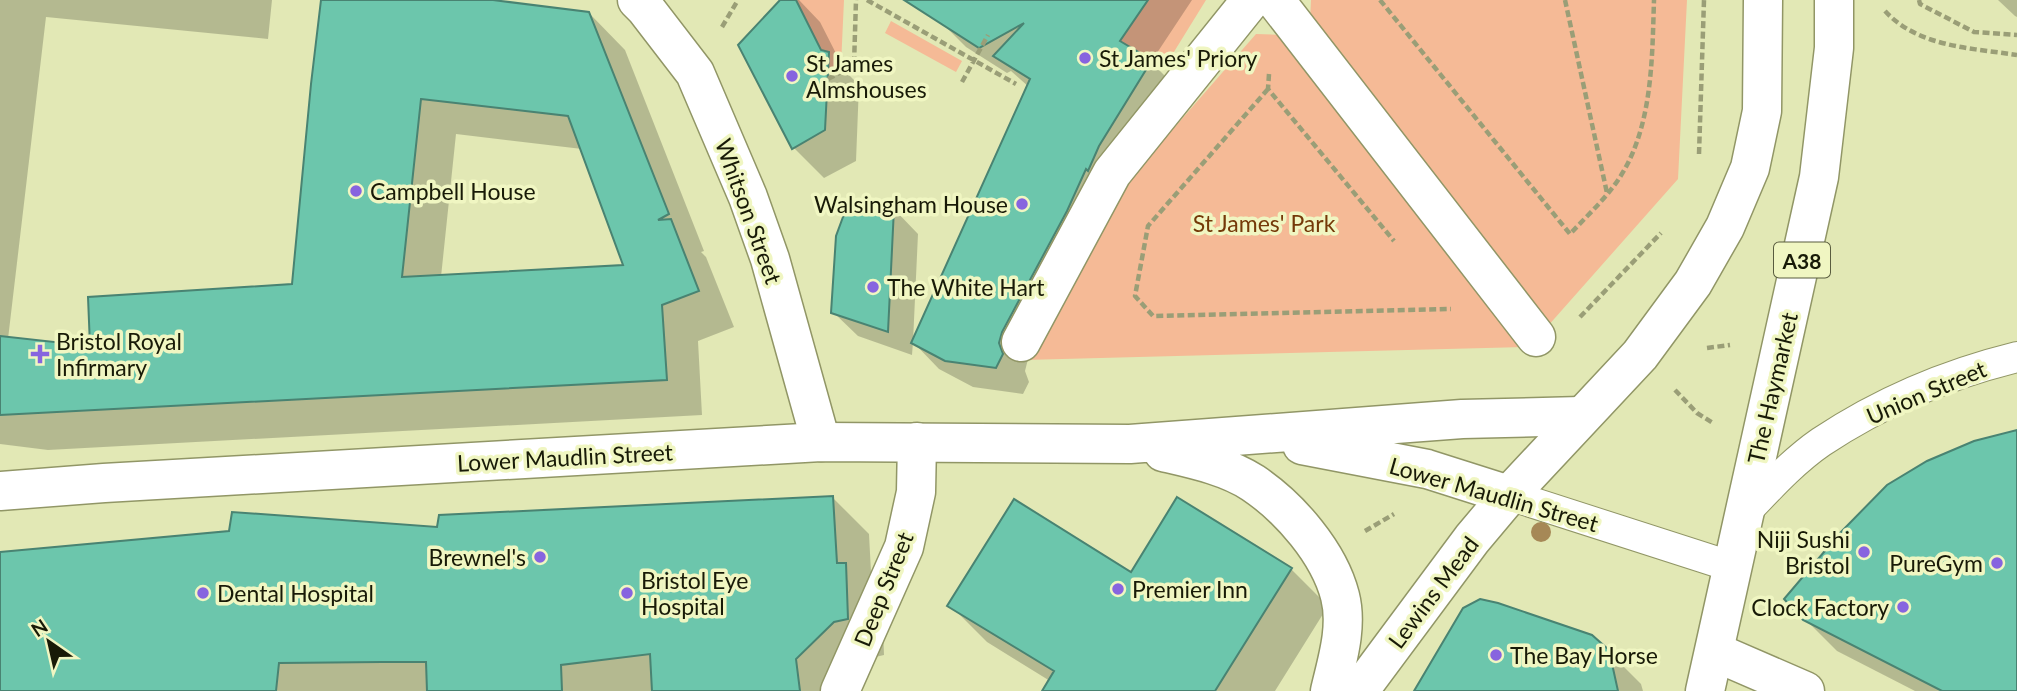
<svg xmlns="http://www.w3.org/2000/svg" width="2017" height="691" viewBox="0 0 2017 691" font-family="Lato,sans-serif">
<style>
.green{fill:#f5ba96}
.shadow{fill:#0003;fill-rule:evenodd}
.building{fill:#6cc6ac;stroke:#498372;stroke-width:2;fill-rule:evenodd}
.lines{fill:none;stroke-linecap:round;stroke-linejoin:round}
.service-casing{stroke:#919666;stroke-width:32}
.pedestrian-casing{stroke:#919666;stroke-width:41}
.minor-casing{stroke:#919666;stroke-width:41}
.tertiary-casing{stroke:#919666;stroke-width:41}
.primary-casing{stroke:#919666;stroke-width:41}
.path{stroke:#9a9e77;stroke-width:4.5;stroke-dasharray:7 3.5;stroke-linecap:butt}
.service{stroke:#fff;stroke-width:30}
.pedestrian{stroke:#fff;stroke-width:38}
.minor{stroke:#fff;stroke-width:38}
.tertiary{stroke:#fff;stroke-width:38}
.primary{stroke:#fff;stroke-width:38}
.tree{fill:#a68856}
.poi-dot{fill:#8764df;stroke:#f0f6c2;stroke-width:2.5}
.labels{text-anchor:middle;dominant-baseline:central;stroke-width:7;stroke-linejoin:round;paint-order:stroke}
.shield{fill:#f0f6c2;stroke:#595c3f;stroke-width:2}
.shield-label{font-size:21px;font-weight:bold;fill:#181a07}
.poi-label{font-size:23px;fill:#181a07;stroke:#f0f6c2;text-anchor:start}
.street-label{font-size:23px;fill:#181a07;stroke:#f0f6c2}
.park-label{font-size:23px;fill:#743908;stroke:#f0f6c2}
</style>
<rect width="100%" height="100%" fill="#e2e8b5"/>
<!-- green -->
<path class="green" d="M796,0h48l-3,65 -13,7 1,-20 -25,-8z
M1139,0h67l-42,68 -48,-30 27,-30z
M1311,0h376l-9,179 -131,148 -237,-306z
M891,21l71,40 -6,11 -71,-39z
M1256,34l29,1 240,312 -501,13 101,-176z"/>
<!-- shadow -->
<path class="shadow" d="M0,0h272l-4,39 -222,-22 -38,322 84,9 202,-62 29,-286h156l110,13 36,37 79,201 -3,1 5,5 28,70 -36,14 4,74 -654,35 -48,-6zM456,134l126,15 43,117 -184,11z
M782,0h17l21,22 25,49 14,14 -3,76 -32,17 -31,-31z
M911,0h281l-41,62 26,26 -149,271 -3,12 4,11 -6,12 -50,-7 -34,-18 -26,-27 -1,13 -54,-19 -25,-24 61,-103 24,25 -5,108 116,-255 -18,-16 -4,2 -41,-26 -26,-26z
M1998,0h19v17l-2,-1z
M2017,432v259h-102l-78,-40 -33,-33z
M832,497l37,37 3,57 10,10 2,54 -13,3 -34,33h-837v-138l439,-24z
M1291,569l37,37 -53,85h-231l6,-10 -63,-39 -37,-37 181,-30z
M1608,651l33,33 2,7h-227z"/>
<!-- building -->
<path class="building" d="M321,0h172l96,12 80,202 -11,6 13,-1 28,72 -37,14 5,75 -667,35v-79l90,10 -2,-49 204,-13 19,-200zM421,99l147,17 55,149 -221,12z
M780,0h16l25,50 8,2 -4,78 -33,19 -54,-104z
M904,0h244l-28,41 32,19 -53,86 -11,25 -2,-2 -19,42 -65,121 -3,11 4,11 -7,14 -51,-7 -34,-18 119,-264 -37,-23 31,-33 -45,25z
M852,207l42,1 -6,124 -57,-19 5,-77 7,-19z
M2017,430v261h-75l-139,-71 -19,-21 57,-67 46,-47 40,-24 47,-20z
M833,496l4,67h9l2,56 -14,3 -38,37 4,32h-148l-2,-37 -89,11 1,26h-135l-1,-29h-44l-103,1 -3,28h-276v-139l229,-21 3,-19 205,15 2,-12z
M1177,497l115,71 -77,123h-173l12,-20 -107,-65 67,-107 117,73z
M1480,599l18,4 94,32 17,15 9,41h-204l49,-83z"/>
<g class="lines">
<!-- service casing -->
<g class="service-casing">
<path id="service" d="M1509,495l224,72
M1743,515c25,-26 49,-53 78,-73 60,-40 127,-68 196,-85"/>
</g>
<!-- pedestrian casing -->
<g class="pedestrian-casing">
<path id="pedestrian" d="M1275,0l261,337
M1021,342l91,-169 139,-173"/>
</g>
<!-- minor casing -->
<g class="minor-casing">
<path id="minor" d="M637,0l8,8 50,65 53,124 22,62 51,183
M1715,652l90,39
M840,691l64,-144 12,-55 1,-50"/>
</g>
<!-- tertiary casing -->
<g class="tertiary-casing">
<path id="tertiary" d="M1302,445l125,24 82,26
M1163,452c30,7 64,14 90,31 37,25 76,70 87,113 8,31 -3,65 -10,95
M0,491l104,-8 717,-41 309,2 332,-25 119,-3"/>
</g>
<!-- primary casing -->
<g class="primary-casing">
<path id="primary" d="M1359,691l113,-152 37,-44 131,-140 53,-72 32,-56 25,-59 12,-57 1,-111
M1705,691l114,-514 15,-129v-48"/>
</g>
<!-- path -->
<path class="path" d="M867,0l149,84
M1380,0l190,234c14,-15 31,-31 43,-47 40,-52 39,-126 41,-187
M1565,0l42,193
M1919,0l1,4 54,28 43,3
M1885,11c33,36 86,37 132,44
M722,27l16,-27
M1269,74l-1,15 126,152
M828,79l26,-14 2,-65
M962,82l26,-47
M1268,89l-120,137 -13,70 18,20 298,-7
M1699,154l5,-154
M1580,317l81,-84
M1707,348l23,-3
M1675,390l22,23 16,10
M1365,531l29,-17"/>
<!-- service -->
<use href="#service" class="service"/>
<!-- pedestrian -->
<use href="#pedestrian" class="pedestrian"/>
<!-- minor -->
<use href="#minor" class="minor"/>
<!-- tertiary -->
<use href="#tertiary" class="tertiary"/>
<!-- primary -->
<use href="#primary" class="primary"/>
</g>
<!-- trees -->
<circle class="tree" cx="1541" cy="532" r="10"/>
<!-- markers -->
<g class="poi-dot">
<circle cx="1085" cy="58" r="7"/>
<circle cx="792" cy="76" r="7"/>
<circle cx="356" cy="191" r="7"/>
<circle cx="1022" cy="204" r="7"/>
<circle cx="873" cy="287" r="7"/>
<path d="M36.5 343.5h7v7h7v7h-7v7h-7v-7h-7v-7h7z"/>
<circle cx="1864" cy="552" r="7"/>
<circle cx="540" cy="557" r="7"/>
<circle cx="1997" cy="563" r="7"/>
<circle cx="1118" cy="589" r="7"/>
<circle cx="203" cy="593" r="7"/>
<circle cx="627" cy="593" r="7"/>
<circle cx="1903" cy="607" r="7"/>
<circle cx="1496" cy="655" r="7"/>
</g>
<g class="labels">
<!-- shield labels -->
<rect class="shield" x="1774" y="242.5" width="56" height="35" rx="5"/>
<g class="shield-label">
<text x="1802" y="260">A38</text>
</g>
<!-- poi labels -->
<g class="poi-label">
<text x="1099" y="58">St James' Priory</text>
<text x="806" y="63">St James<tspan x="806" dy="26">Almshouses</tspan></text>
<text x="370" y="191">Campbell House</text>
<text x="1008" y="204" text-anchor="end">Walsingham House</text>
<text x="887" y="287">The White Hart</text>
<text x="56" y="341">Bristol Royal<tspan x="56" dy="26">Infirmary</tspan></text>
<text x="1850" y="539" text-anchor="end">Niji Sushi<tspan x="1850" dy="26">Bristol</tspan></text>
<text x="526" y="557" text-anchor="end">Brewnel's</text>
<text x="1983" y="563" text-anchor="end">PureGym</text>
<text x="641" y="580">Bristol Eye<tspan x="641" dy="26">Hospital</tspan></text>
<text x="1132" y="589">Premier Inn</text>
<text x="217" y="593">Dental Hospital</text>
<text x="1889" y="607" text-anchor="end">Clock Factory</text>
<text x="1510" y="655">The Bay Horse</text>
</g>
<!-- street labels -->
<g class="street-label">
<text transform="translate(749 211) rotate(70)">Whitson Street</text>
<text transform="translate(1772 388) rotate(-77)">The Haymarket</text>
<text transform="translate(1926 392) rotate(-23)">Union Street</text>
<text transform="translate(565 457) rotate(-3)">Lower Maudlin Street</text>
<text transform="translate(1494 494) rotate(16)">Lower Maudlin Street</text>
<text transform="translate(883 589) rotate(-68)">Deep Street</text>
<text transform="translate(1433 592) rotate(-53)">Lewins Mead</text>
</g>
<!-- park labels -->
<g class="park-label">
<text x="1264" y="223">St James' Park</text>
</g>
</g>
<!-- north arrow -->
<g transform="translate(49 642) rotate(326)" stroke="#f0f6c2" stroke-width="5" paint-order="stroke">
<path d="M0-5L12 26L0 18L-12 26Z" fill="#181a07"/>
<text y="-10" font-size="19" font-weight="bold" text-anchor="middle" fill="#181a07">N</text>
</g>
</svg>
